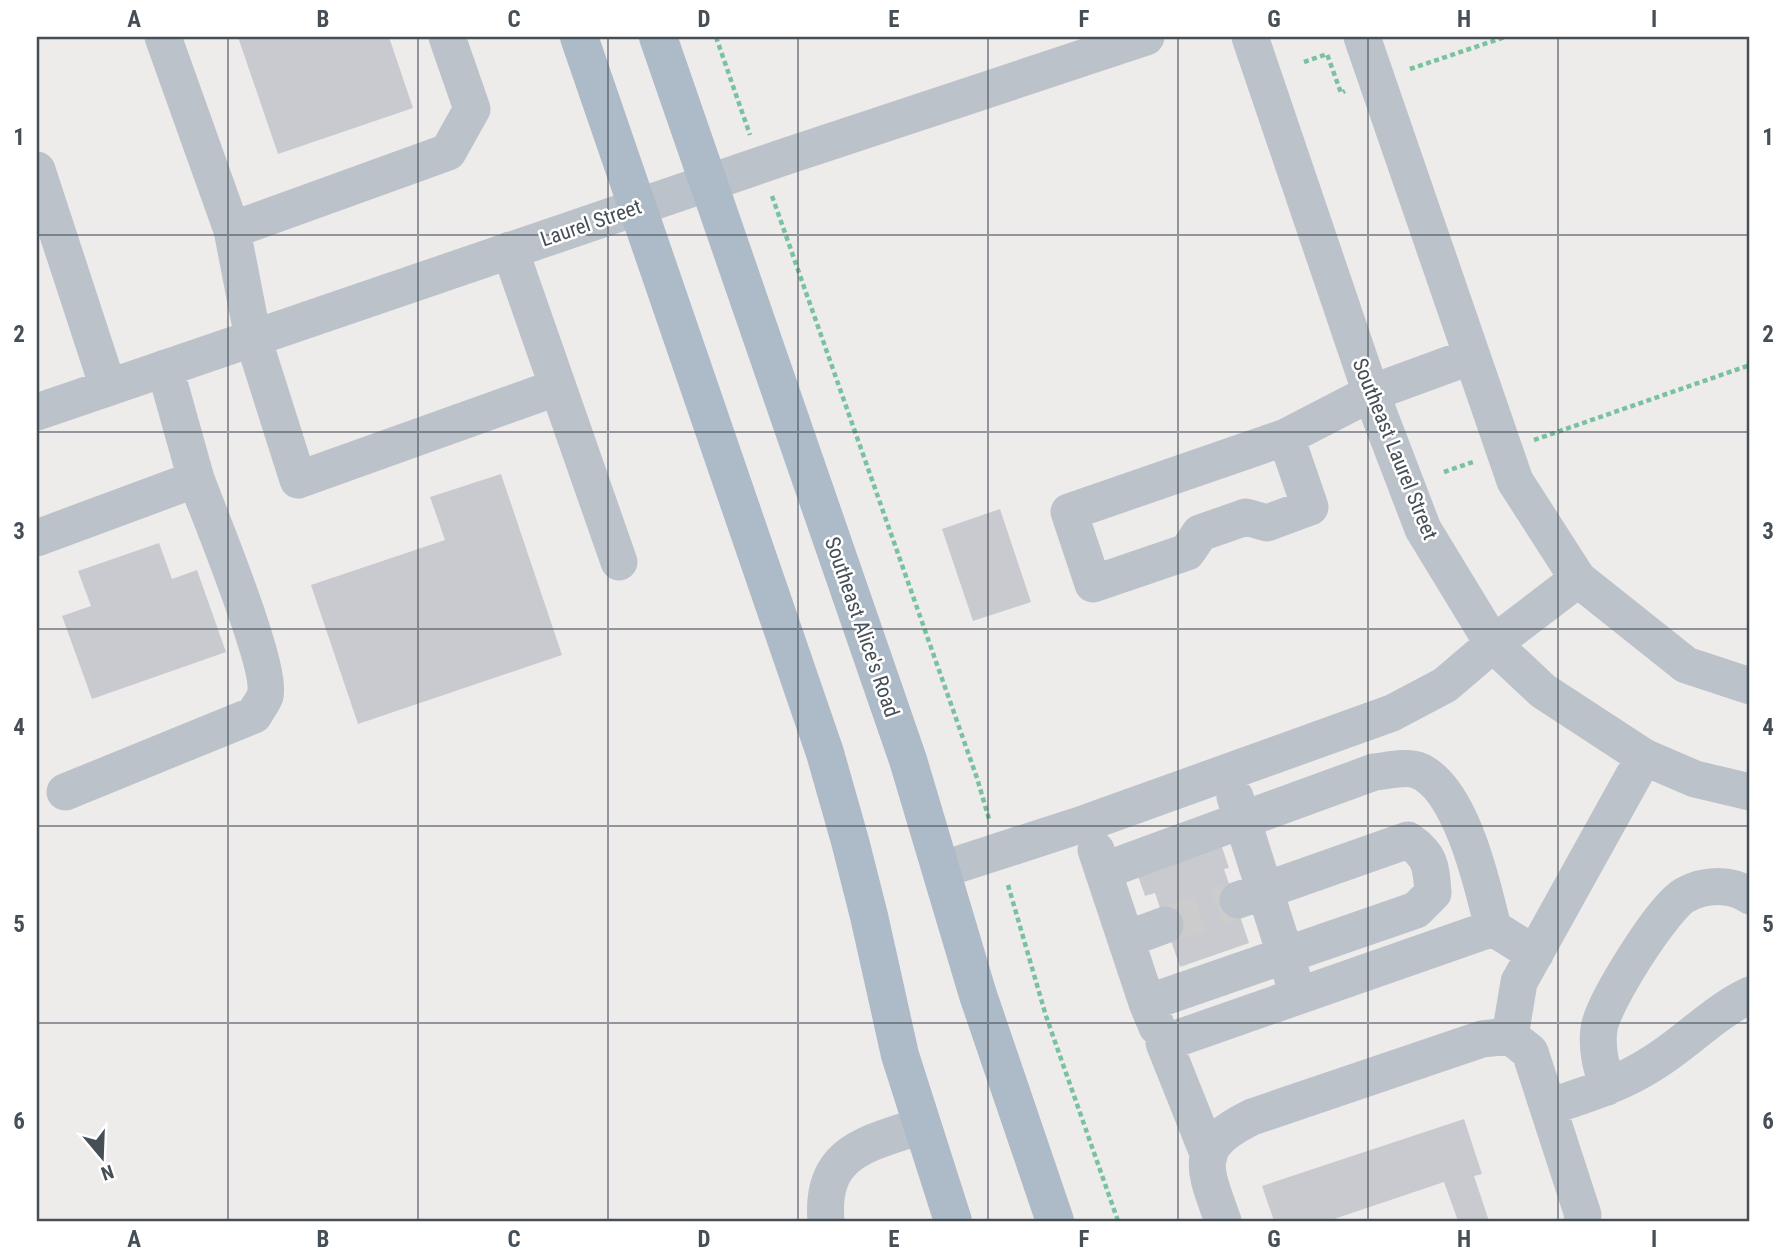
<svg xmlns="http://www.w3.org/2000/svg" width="1787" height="1258" viewBox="0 0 1787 1258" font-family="'Roboto Condensed',sans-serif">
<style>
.building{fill:#c9cad0}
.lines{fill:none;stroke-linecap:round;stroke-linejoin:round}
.minor-tunnel{stroke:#cccccd;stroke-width:37;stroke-dasharray:37 18;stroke-linecap:butt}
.path{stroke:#79c2a0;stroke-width:4.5;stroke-dasharray:5 3.5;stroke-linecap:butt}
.minor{stroke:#bbc2c9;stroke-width:37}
.major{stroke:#adbac8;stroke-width:38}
.grid{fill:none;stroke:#464e56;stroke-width:2;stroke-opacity:0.55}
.labels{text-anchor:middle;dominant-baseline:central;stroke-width:5;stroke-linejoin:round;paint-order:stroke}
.street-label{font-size:21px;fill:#464e56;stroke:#fff}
.neatline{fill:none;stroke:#464e56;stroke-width:2.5}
.grid-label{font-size:23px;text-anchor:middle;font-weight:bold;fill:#464e56}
</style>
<rect width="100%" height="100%" fill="#eeebeb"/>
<!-- building -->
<path class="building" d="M238,37h151l24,71 -135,46z
M501,474l61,181 -204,69 -47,-139 134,-45 -15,-43z
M1000,509l31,93 -58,19 -31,-92z
M159,543l13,36 25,-9 29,82 -134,47 -30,-83 29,-10 -13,-35z
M1220,841l9,27 -5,1 25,74 -69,24 -25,-74 -10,3 -9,-26z
M1464,1119l18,55 -8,2 15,45h-31l-14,-39 -116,39h-54l-12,-35z"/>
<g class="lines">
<!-- minor-tunnel -->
<path class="minor-tunnel" d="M1165,925l73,-25"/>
<!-- path -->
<path class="path" d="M716,37l34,98
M1304,62l23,-8 14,39 4,-2
M1410,69l95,-32
M772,196l205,582 12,41
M1534,440l216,-75
M1444,472l29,-10
M1008,885l38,131 72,205"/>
<!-- minor -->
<path class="minor" d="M163,37l69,193 21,108 45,142 260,-93
M1250,37l121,356 52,136 70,115 50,47 101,66 51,22 55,13
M1362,37l153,444 63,98 108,86 64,21
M37,170l71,217
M232,230l216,-78 24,-43 -25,-72
M510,250l109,312
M37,412l747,-255 362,-120
M1286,437l24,70 -43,16 -21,-6 -46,16 -13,19 -94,32 -24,-72 217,-75 85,-44 101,-37
M37,538l159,-59 -31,-111
M65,792l189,-77c3,-6 9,-13 11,-19 8,-28 -56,-182 -69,-217
M1235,797l58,182
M1096,850l51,153 10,24
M941,870l145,-47 306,-110 53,-28 48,-41 85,-65
M1103,871l271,-99c12,-1 32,-6 43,-2 44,16 66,117 76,158
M1127,939l38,-14
M1147,1003l269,-93 17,-17c-2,-27 -2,-37 -25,-53l-170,60
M1510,1036l9,-54 125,-225
M1607,1087c-5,-19 -11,-38 -8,-58 3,-25 64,-122 86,-134 20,-11 46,-12 65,1
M1549,1107c36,-12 72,-23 104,-44 34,-21 61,-51 97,-68
M1209,1156l-45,-113 329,-115 42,26
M826,1221c-6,-69 40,-77 94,-95
M1223,1221c-19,-54 -32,-74 29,-104l230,-78 28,-3 20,16 53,163 -1,6"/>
<!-- major -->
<path class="major" d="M579,37l246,716 25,88 19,75 31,139 53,166
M658,37l250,723 70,235 77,226"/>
</g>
<!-- grid -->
<path class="grid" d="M228,37v1184M418,37v1184M608,37v1184M798,37v1184M988,37v1184M1178,37v1184M1368,37v1184M1558,37v1184M37,235h1713M37,432h1713M37,629h1713M37,826h1713M37,1023h1713"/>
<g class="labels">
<!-- street labels -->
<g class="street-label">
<text transform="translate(591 223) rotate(-19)">Laurel Street</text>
<text transform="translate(1395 449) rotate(68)">Southeast Laurel Street</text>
<text transform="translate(862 627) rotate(71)">Southeast Alice's Road</text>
</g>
</g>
<!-- border -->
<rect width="1787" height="1258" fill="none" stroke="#ffffff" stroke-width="77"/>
<!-- north arrow -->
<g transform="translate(102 1157) rotate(161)" stroke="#ffffff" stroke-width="5" paint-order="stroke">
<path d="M0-5L12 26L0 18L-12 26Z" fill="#464e56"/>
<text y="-10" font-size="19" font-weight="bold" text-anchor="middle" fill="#464e56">N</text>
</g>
<rect x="38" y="38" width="1710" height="1182" class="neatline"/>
<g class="grid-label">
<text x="134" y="27">A</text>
<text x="323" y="27">B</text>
<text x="514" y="27">C</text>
<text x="704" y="27">D</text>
<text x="894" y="27">E</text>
<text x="1084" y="27">F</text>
<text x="1274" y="27">G</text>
<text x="1464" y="27">H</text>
<text x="1654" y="27">I</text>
<text x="19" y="145">1</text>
<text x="1768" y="145">1</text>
<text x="19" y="342">2</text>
<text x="1768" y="342">2</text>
<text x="19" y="539">3</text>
<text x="1768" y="539">3</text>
<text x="19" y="735">4</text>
<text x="1768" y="735">4</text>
<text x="19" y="932">5</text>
<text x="1768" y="932">5</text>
<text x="19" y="1129">6</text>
<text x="1768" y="1129">6</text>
<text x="134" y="1247">A</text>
<text x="323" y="1247">B</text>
<text x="514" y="1247">C</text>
<text x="704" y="1247">D</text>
<text x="894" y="1247">E</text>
<text x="1084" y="1247">F</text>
<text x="1274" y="1247">G</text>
<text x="1464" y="1247">H</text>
<text x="1654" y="1247">I</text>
</g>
</svg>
